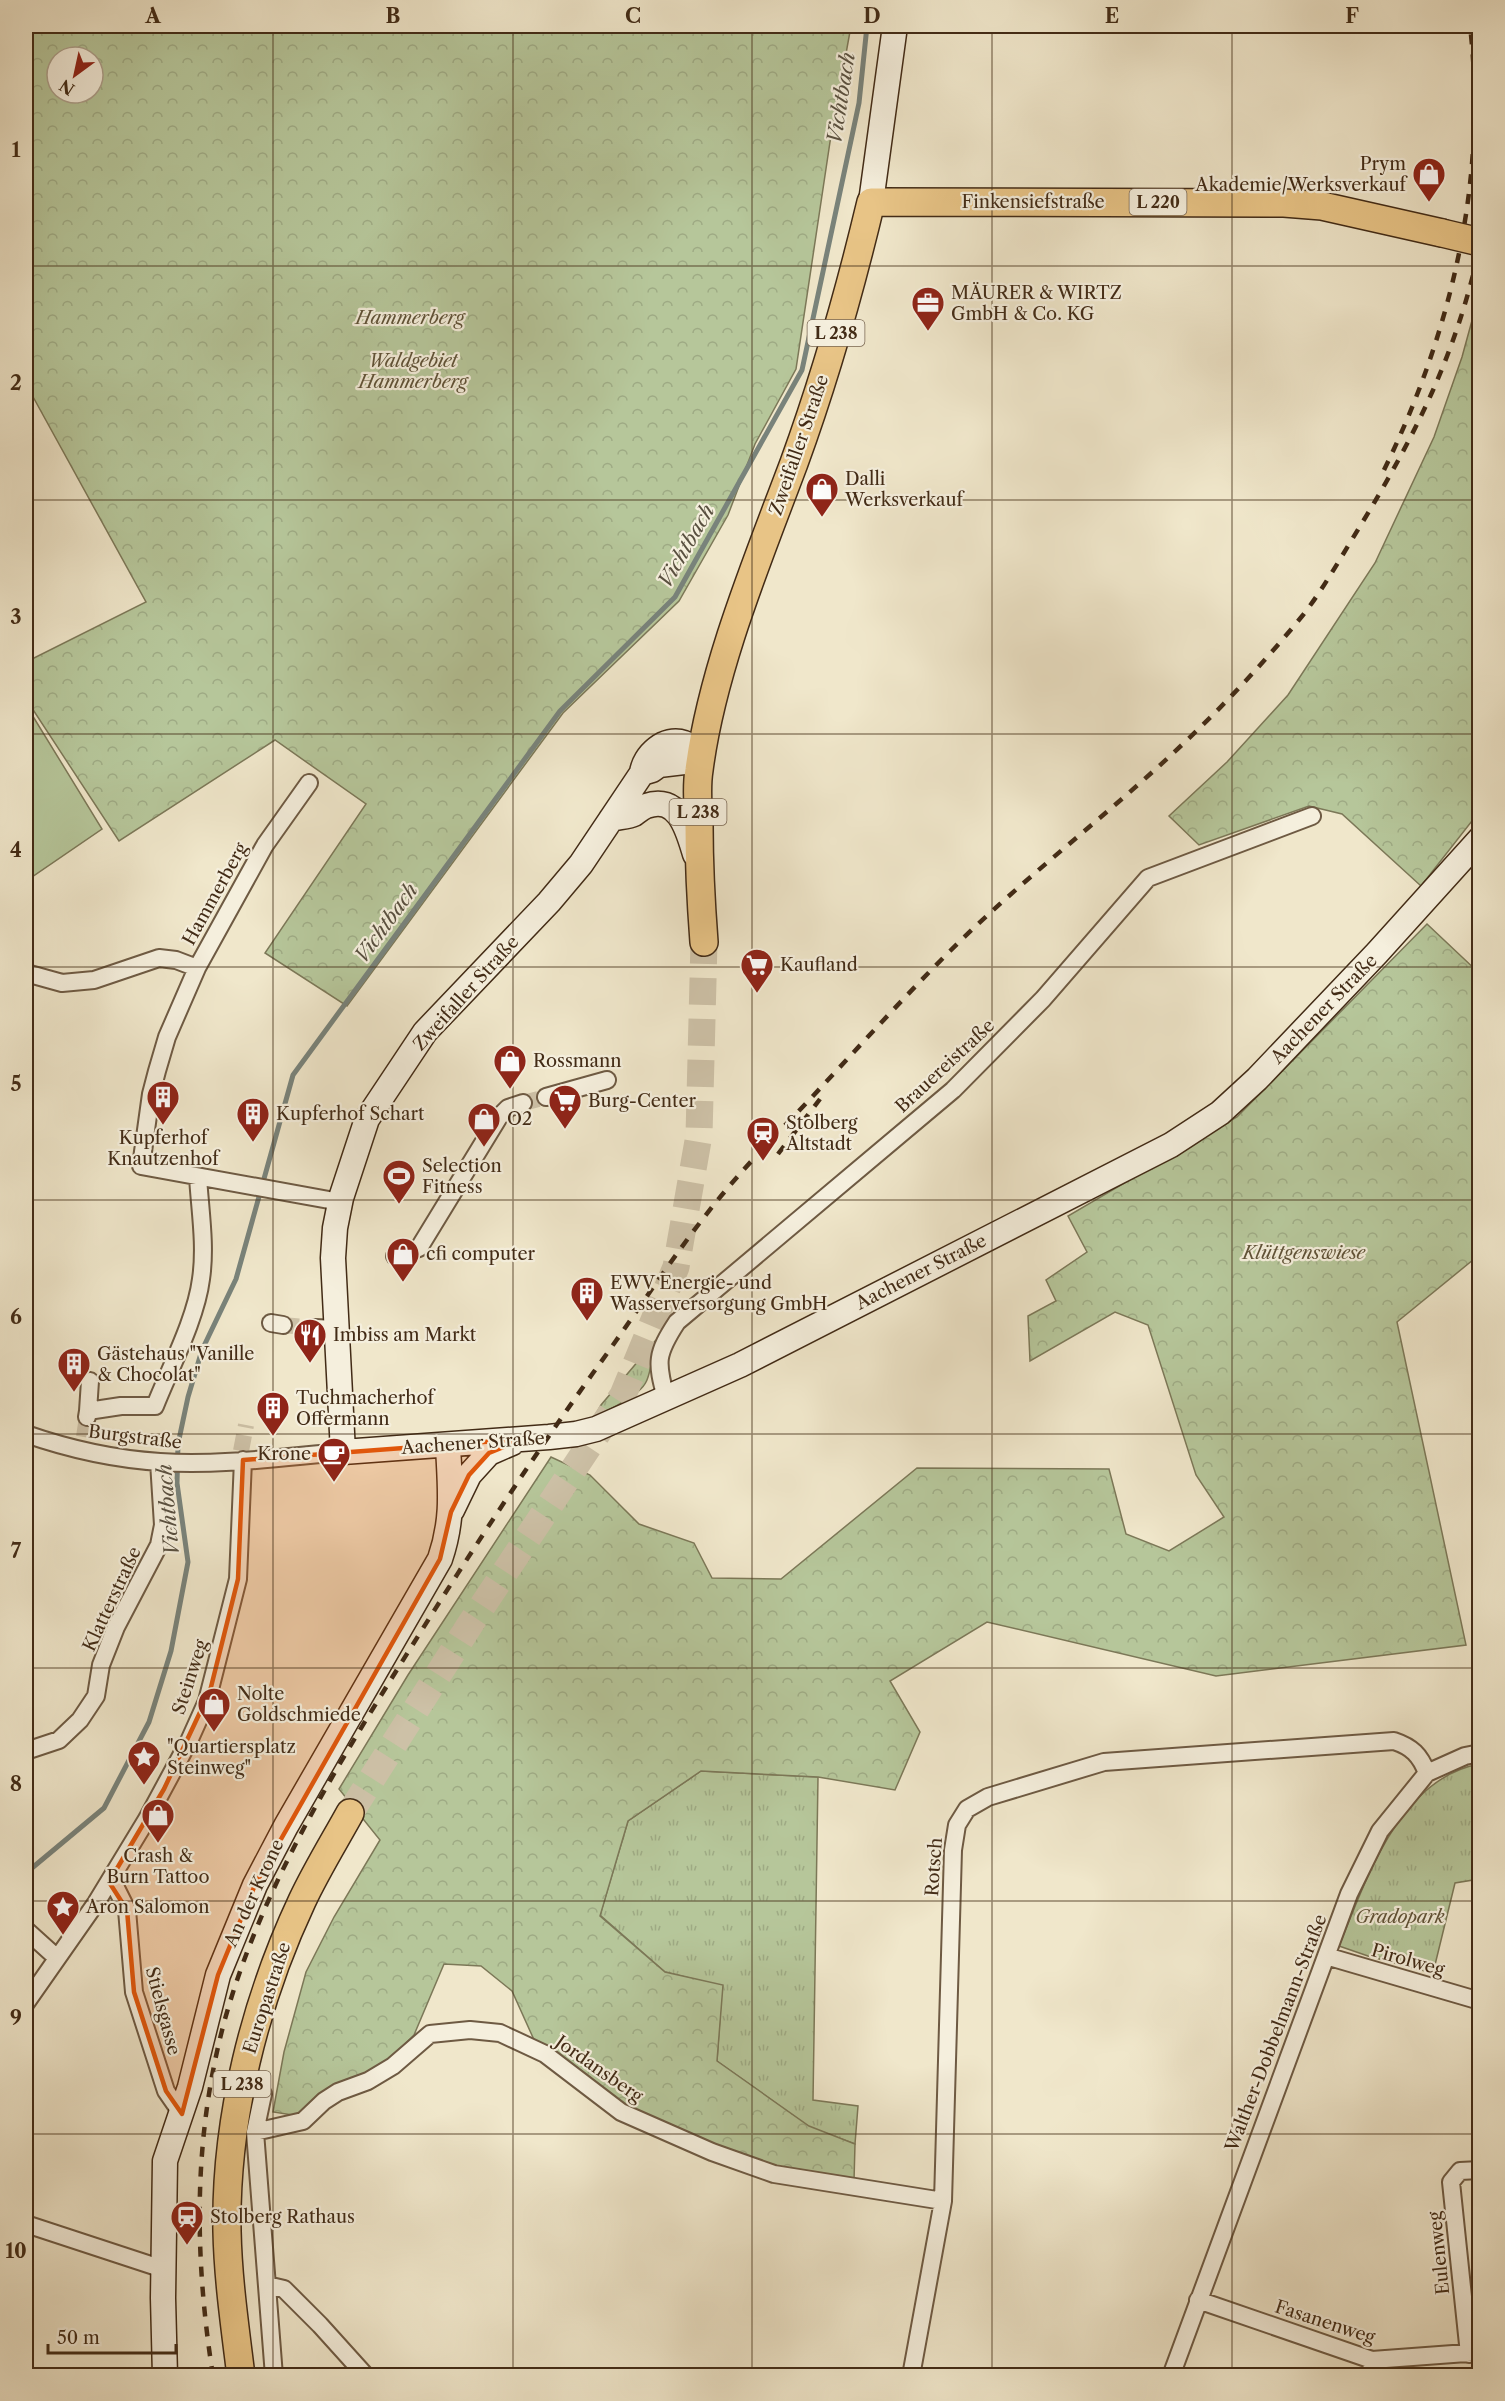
<svg xmlns="http://www.w3.org/2000/svg" width="1505" height="2401" viewBox="0 0 1505 2401" font-family="'Libre Caslon Text',serif">
<style>
.grass{fill:url(#grass-tufts);stroke:#7c7858;stroke-width:1.5}
.forest{fill:url(#forest-crowns);stroke:#7c7858;stroke-width:1.5;fill-rule:evenodd}
.pitch{fill:#b6c69a;stroke:#7c7858;stroke-width:1.5}
.lines{fill:none;stroke-linecap:round;stroke-linejoin:round}
.stream{stroke:#79837b;stroke-width:5}
.street-tunnel{stroke:#cdc1a7;stroke-width:16;stroke-dasharray:16 8;stroke-linecap:butt}
.primary-tunnel{stroke:#cdc1a7;stroke-width:27;stroke-dasharray:27 14;stroke-linecap:butt}
.street-casing{stroke:#6e5a43;stroke-width:20}
.secondary-casing{stroke:#422b16;stroke-width:27}
.primary-casing{stroke:#422b16;stroke-width:30}
.street{stroke:#f5efdd;stroke-width:16}
.secondary{stroke:#f5efdd;stroke-width:24}
.primary{stroke:#e8c486;stroke-width:27}
.rail{stroke:#422b16;stroke-width:4.5;stroke-dasharray:10 10;stroke-linecap:butt}
.primary-bridge-casing{stroke:#422b16;stroke-width:30;stroke-linecap:butt}
.primary-bridge{stroke:#e8c486;stroke-width:27}
.marked{fill:#e0570c;fill-opacity:0.2;stroke:#e0570c;stroke-width:4.5;stroke-linejoin:round}
.grid{fill:none;stroke:#422b16;stroke-width:1.5;stroke-opacity:0.55}
.labels{text-anchor:middle;dominant-baseline:central;stroke-width:4.5;stroke-linejoin:round;paint-order:stroke}
.shield{fill:#f5efdd;stroke:#786652;stroke-width:1.5}
.shield-label{font-size:16px;font-weight:bold;fill:#422b16}
.poi-label{font-size:18px;fill:#422b16;stroke:#f5efdd;text-anchor:start}
.street-label{font-size:18px;fill:#422b16;stroke:#f5efdd}
.park-label{font-size:18px;font-style:italic;fill:#5f5237;stroke:#f5efdd}
.water-label{font-size:20px;font-style:italic;fill:#595040;stroke:#f5efdd}
.neatline{fill:none;stroke:#422b16;stroke-width:2}
.grid-label{font-size:20px;text-anchor:middle;font-weight:bold;fill:#422b16}
</style>
<defs>
<pattern id="grass-tufts" width="24" height="20" patternUnits="userSpaceOnUse" patternTransform="scale(1.5)"><rect width="24" height="20" fill="#b6c69a"/><path d="M3 7l-1-3M5 7V3M7 7l1-3M15 17l-1-3M17 17v-4M19 17l1-3" fill="none" stroke="#9eaa84"/></pattern>
<pattern id="forest-crowns" width="20" height="18" patternUnits="userSpaceOnUse" patternTransform="scale(1.5)"><rect width="20" height="18" fill="#b6c69a"/><path d="M2 6a3 3 0 1 1 6 0M12 15a3 3 0 1 1 6 0" fill="none" stroke="#9eaa84"/></pattern>
</defs>
<rect width="100%" height="100%" fill="#f0e7cb"/>
<filter id="stains"><feTurbulence type="fractalNoise" baseFrequency=".00333" numOctaves="4"/><feColorMatrix values="0 0 0 0 .2 0 0 0 0 .09 0 0 0 0 .02 0 0 0 .5 -.17"/></filter>
<radialGradient id="worn" r=".72"><stop offset=".6" stop-color="#630" stop-opacity="0"/><stop offset="1" stop-color="#630" stop-opacity=".3"/></radialGradient>
<!-- grass -->
<path class="grass" d="M656,1340c-3,12 -5,33 -10,42 -6,13 -38,29 -51,34l6,-11z
M1479,1764v115l-24,4 -22,90 -65,-17 -29,-10c27,-66 60,-167 140,-182z
M701,1771l117,6 -5,323 45,6 -3,38 -46,-17 -92,-66 5,-75 -57,-14 -65,-57 28,-94z"/>
<!-- forest -->
<path class="forest" d="M26,26h825l-21,116 -34,227 -41,75 -27,71 -49,86 -116,112 -216,293 -82,-53 101,-149 -91,-64 -156,101 -93,-142v-37l120,-60 -114,-207 -6,1zM57,57h36v36h-36z
M1479,295v517l-58,74 -79,-72 -33,-8 -110,39 -30,-29 58,-54 61,-67 87,-132 59,-126 28,-80z
M1427,924l52,49v282l-82,67 69,323 -250,31 -229,-54 -97,59 30,51 -25,58 -77,-13 -117,-6 -73,50 -28,95 65,56 58,13 -6,76 92,65 46,18 -1,37 -78,-14 -63,-20 -89,-39 -89,-66 -23,-51 -31,-25 -37,-2 -30,71 -25,25 -90,56 -26,-4 11,-60 22,-80 28,-55 46,-77 -41,-51 69,-114 143,-218 39,18 49,49 55,19 18,35 69,1 136,-111 192,1 17,65 43,17 55,-34 -28,-42 -48,-150 -33,-13 -85,49 -2,-45 28,-15 -10,-21 41,-28 -19,-36 169,-99z"/>
<!-- pitch -->
<path class="pitch" d="M26,705l76,124 -76,52z"/>
<g class="lines">
<!-- stream -->
<path class="stream" d="M26,1873l78,-65 45,-86 22,-71 17,-89 -11,-79 1,-39 10,-47 14,-47 34,-71 57,-204 267,-364 115,-114 127,-227 57,-267 8,-77"/>
<!-- street-tunnel -->
<path class="street-tunnel" d="M523,1103l23,-6
M283,1325l32,3
M84,1437l3,-20
M241,1451l5,-26"/>
<!-- primary-tunnel -->
<path class="primary-tunnel" d="M350,1813l121,-190 152,-228 53,-128 23,-132 5,-193"/>
<!-- street casing -->
<g class="street-casing">
<path id="street" d="M309,783l-44,62 -68,123 -30,69 -10,34 -6,23 -10,72 199,36
M26,973l36,10 32,-3 65,-22 17,2 21,8
M546,1097l61,-17
M395,1256l24,-8 80,-131 9,-9 15,-5
M271,1323l12,2
M315,1328l21,1
M666,1398c-10,-36 -10,-44 11,-76l276,-232 90,-91 105,-121 164,-62
M88,1411l2,-30
M87,1417l1,-6 33,-5h34c15,-38 41,-87 46,-127 5,-33 -1,-69 -3,-102
M26,1434c43,15 88,25 134,28 60,4 123,-5 183,-10
M26,1751l33,-11 21,-20 16,-24 5,-31 15,-38 43,-82 4,-20 -4,-63
M109,1882l7,6 11,22 7,82 32,99 16,23
M26,1930l31,28
M1326,1956l154,45
M26,2003l70,-100 51,-84 42,-78 18,-40 31,-122 5,-119
M263,2094l-8,38 19,244
M255,2132l48,-11 21,-20 14,-9 30,-11 25,-15 37,-32 40,-4 30,3 45,21 76,58 91,40 62,22 169,27
M26,2224l137,45
M267,2285l17,4 36,36 46,51
M1198,2300l174,60 108,-8
M1469,2354l-18,-172 9,-11 20,-1
M911,2376l32,-175 10,-351 4,-25 10,-16 21,-12 116,-35 290,-21c18,6 26,14 33,32
M1171,2376l178,-482 31,-63 47,-58 38,-17 15,-3
M1371,2376l1,-16"/>
</g>
<!-- secondary casing -->
<g class="secondary-casing">
<path id="secondary" d="M871,202l24,-176
M701,754c-5,-3 -11,-9 -17,-11 -19,-7 -40,12 -42,30l-61,91 -32,38 -124,130 -58,87 -26,79 -6,30 -2,30 10,194 206,-15 27,-3 20,-5 144,-64 431,-220 49,-32 37,-34 120,-126 103,-114
M642,773l10,-3 7,-5 25,-3 17,-8
M611,819c7,-2 17,-2 23,-5 4,-3 7,-6 12,-8 33,-12 42,25 49,48
M452,1510l17,-35 20,-22 23,-10
M165,2376l-2,-78 2,-137 25,-74 28,-112 37,-90 31,-59 154,-267c14,-41 10,-71 8,-113"/>
</g>
<!-- primary casing -->
<g class="primary-casing">
<path id="primary" d="M704,942c-3,-39 -5,-78 -5,-117 -1,-18 -3,-37 0,-55 13,-101 59,-211 95,-307 31,-85 56,-173 77,-261l413,1 38,3 120,27
M241,2376c-6,-49 -13,-97 -14,-145 -2,-112 28,-230 75,-330 14,-30 32,-59 48,-88"/>
</g>
<!-- street -->
<use href="#street" class="street"/>
<!-- secondary -->
<use href="#secondary" class="secondary"/>
<!-- primary -->
<use href="#primary" class="primary"/>
<!-- rail -->
<path class="rail" d="M1384,470c67,-137 104,-291 86,-444
M778,1154l42,-55
M213,2376c-19,-121 -20,-239 12,-357 38,-136 116,-260 190,-378 57,-91 116,-181 178,-268 43,-59 82,-121 128,-177 33,-40 70,-76 105,-114 41,-44 81,-88 124,-131 69,-69 149,-129 221,-196 47,-43 92,-91 132,-140 21,-27 38,-58 56,-87 57,-94 97,-173 121,-282"/>
<!-- primary-bridge casing -->
<g class="primary-bridge-casing">
<path id="primary-bridge" d="M1442,233l38,9"/>
</g>
<!-- primary-bridge -->
<use href="#primary-bridge" class="primary-bridge"/>
</g>
<!-- marked area -->
<path class="marked" d="M523,1439l-34,14 -20,22 -18,37 -11,47 -185,326 -37,90 -36,139 -16,-23 -32,-99 -7,-82 -18,-28 55,-93 46,-98 28,-112 5,-119z"/>
<!-- grid -->
<path class="grid" d="M273,26v2350M513,26v2350M752,26v2350M992,26v2350M1232,26v2350M26,266h1454M26,500h1454M26,734h1454M26,967h1454M26,1200h1454M26,1434h1454M26,1668h1454M26,1901h1454M26,2134h1454"/>
<!-- icons -->
<defs>
<g id="shop-pin" transform="scale(1.725)"><path d="M0 17L-7.5 6A9.5 9.5 0 1 1 7.5 6Z" fill="#8f2418" stroke="#f5efdd"/><path d="M-5-2.5h2.3a2.7 3.5 0 0 1 5.4 0H5L5.5 6h-11ZM-1.5-2.5h3a1.5 2.3 0 0 0-3 0Z" fill="#fff"/></g>
<g id="office-pin" transform="scale(1.725)"><path d="M0 17L-7.5 6A9.5 9.5 0 1 1 7.5 6Z" fill="#8f2418" stroke="#f5efdd"/><path d="M-6-3h4V-5.5h4V-3h4V5H-6ZM-1-4.5V-3h2v-1.5ZM-6 0V1H6V0Z" fill="#fff"/></g>
<g id="supermarket-pin" transform="scale(1.725)"><path d="M0 17L-7.5 6A9.5 9.5 0 1 1 7.5 6Z" fill="#8f2418" stroke="#f5efdd"/><path d="M-6-5.5h2.5l.6 2H6L4.5 2H-2.5L-4.4-4H-6ZM-1.5 3.2a1.3 1.3 0 1 0 .1 0ZM3 3.2a1.3 1.3 0 1 0 .1 0Z" fill="#fff"/></g>
<g id="building-pin" transform="scale(1.725)"><path d="M0 17L-7.5 6A9.5 9.5 0 1 1 7.5 6Z" fill="#8f2418" stroke="#f5efdd"/><path d="M-4-6H4V6H1V3H-1V6H-4ZM-2.5-4.3h1.7v1.8h-1.7ZM.8-4.3h1.7v1.8H.8ZM-2.5-1h1.7V.8h-1.7ZM.8-1h1.7V.8H.8Z" fill="#fff"/></g>
<g id="station-pin" transform="scale(1.725)"><path d="M0 17L-7.5 6A9.5 9.5 0 1 1 7.5 6Z" fill="#8f2418" stroke="#f5efdd"/><path d="M-3-6H3Q5-6 5-4V2Q5 4 3 4L4.5 6H3L1.5 4h-3L-3 6H-4.5L-3 4Q-5 4-5 2V-4Q-5-6-3-6ZM-3.5-4v3h7v-3ZM-3.5 1v1.5H-2V1ZM2 1v1.5H3.5V1Z" fill="#fff"/></g>
<g id="stadium-pin" transform="scale(1.725)"><path d="M0 17L-7.5 6A9.5 9.5 0 1 1 7.5 6Z" fill="#8f2418" stroke="#f5efdd"/><path d="M0-5a6.5 5 0 1 0 0 10a6.5 5 0 1 0 0-10ZM-3.5-1.8h7v3.6h-7Z" fill="#fff"/></g>
<g id="restaurant-pin" transform="scale(1.725)"><path d="M0 17L-7.5 6A9.5 9.5 0 1 1 7.5 6Z" fill="#8f2418" stroke="#f5efdd"/><path d="M-5-6h1v4h1v-4h1v4h1v-4h1v5L-1.5 .5V6h-2V.5L-5-1ZM5-6V6H3V1.5H1.5Q1.5-4 5-6Z" fill="#fff"/></g>
<g id="cafe-pin" transform="scale(1.725)"><path d="M0 17L-7.5 6A9.5 9.5 0 1 1 7.5 6Z" fill="#8f2418" stroke="#f5efdd"/><path d="M-5.5-4.5H6V0H3Q3 3.5 0 3.5H-2.5Q-5.5 3.5-5.5 0ZM3-3.2v2h1.7v-2ZM-6 4.5H4V6H-6Z" fill="#fff"/></g>
<g id="sight-pin" transform="scale(1.725)"><path d="M0 17L-7.5 6A9.5 9.5 0 1 1 7.5 6Z" fill="#8f2418" stroke="#f5efdd"/><path d="M0-6L1.8-2.2L6-1.7L2.9 1.2L3.7 5.4L0 3.3L-3.7 5.4L-2.9 1.2L-6-1.7L-1.8-2.2Z" fill="#fff"/></g>
</defs>
<g fill-rule="evenodd">
<use href="#shop-pin" x="1429" y="174"/>
<use href="#office-pin" x="928" y="303"/>
<use href="#shop-pin" x="822" y="489"/>
<use href="#supermarket-pin" x="757" y="965"/>
<use href="#shop-pin" x="510" y="1061"/>
<use href="#building-pin" x="163" y="1097"/>
<use href="#supermarket-pin" x="565" y="1101"/>
<use href="#building-pin" x="253" y="1114"/>
<use href="#shop-pin" x="484" y="1119"/>
<use href="#station-pin" x="763" y="1133"/>
<use href="#stadium-pin" x="399" y="1176"/>
<use href="#shop-pin" x="403" y="1254"/>
<use href="#building-pin" x="587" y="1293"/>
<use href="#restaurant-pin" x="310" y="1335"/>
<use href="#building-pin" x="74" y="1364"/>
<use href="#building-pin" x="273" y="1408"/>
<use href="#cafe-pin" x="334" y="1454"/>
<use href="#shop-pin" x="214" y="1704"/>
<use href="#sight-pin" x="144" y="1757"/>
<use href="#shop-pin" x="158" y="1815"/>
<use href="#sight-pin" x="63" y="1907"/>
<use href="#station-pin" x="187" y="2217"/>
</g>
<g class="labels">
<!-- shield labels -->
<g class="shield">
<rect x="1129.5" y="189" width="57" height="26" rx="4.5"/>
<rect x="807.5" y="320" width="57" height="26" rx="4.5"/>
<rect x="669.5" y="799" width="57" height="26" rx="4.5"/>
<rect x="213.5" y="2071" width="57" height="26" rx="4.5"/>
</g>
<g class="shield-label">
<text x="1158" y="202">L 220</text>
<text x="836" y="333">L 238</text>
<text x="698" y="812">L 238</text>
<text x="242" y="2084">L 238</text>
</g>
<!-- poi labels -->
<g class="poi-label">
<text x="1406" y="164" text-anchor="end">Prym<tspan x="1406" dy="21">Akademie/Werksverkauf</tspan></text>
<text x="951" y="293">MÄURER &amp; WIRTZ<tspan x="951" dy="21">GmbH &amp; Co. KG</tspan></text>
<text x="845" y="479">Dalli<tspan x="845" dy="21">Werksverkauf</tspan></text>
<text x="780" y="965">Kaufland</text>
<text x="533" y="1061">Rossmann</text>
<text x="588" y="1101">Burg-Center</text>
<text x="276" y="1114">Kupferhof Schart</text>
<text x="507" y="1119">O2</text>
<text x="786" y="1123">Stolberg<tspan x="786" dy="21">Altstadt</tspan></text>
<text x="163" y="1138" text-anchor="middle">Kupferhof<tspan x="163" dy="21">Knautzenhof</tspan></text>
<text x="422" y="1166">Selection<tspan x="422" dy="21">Fitness</tspan></text>
<text x="426" y="1254">cfi computer</text>
<text x="610" y="1283">EWV Energie- und<tspan x="610" dy="21">Wasserversorgung GmbH</tspan></text>
<text x="333" y="1335">Imbiss am Markt</text>
<text x="97" y="1354">Gästehaus "Vanille<tspan x="97" dy="21">&amp; Chocolat"</tspan></text>
<text x="296" y="1398">Tuchmacherhof<tspan x="296" dy="21">Offermann</tspan></text>
<text x="311" y="1454" text-anchor="end">Krone</text>
<text x="237" y="1694">Nolte<tspan x="237" dy="21">Goldschmiede</tspan></text>
<text x="167" y="1747">"Quartiersplatz<tspan x="167" dy="21">Steinweg"</tspan></text>
<text x="158" y="1856" text-anchor="middle">Crash &amp;<tspan x="158" dy="21">Burn Tattoo</tspan></text>
<text x="86" y="1907">Aron Salomon</text>
<text x="210" y="2217">Stolberg Rathaus</text>
</g>
<!-- street labels -->
<g class="street-label">
<text x="1033" y="202">Finkensiefstraße</text>
<text transform="translate(799 445) rotate(-71)">Zweifaller Straße</text>
<text transform="translate(215 894) rotate(-61)">Hammerberg</text>
<text transform="translate(466 993) rotate(-48)">Zweifaller Straße</text>
<text transform="translate(1324 1009) rotate(-46)">Aachener Straße</text>
<text transform="translate(945 1066) rotate(-43)">Brauereistraße</text>
<text transform="translate(921 1272) rotate(-27)">Aachener Straße</text>
<text transform="translate(135 1437) rotate(7)">Burgstraße</text>
<text transform="translate(473 1443) rotate(-4)">Aachener Straße</text>
<text transform="translate(112 1599) rotate(-65)">Klatterstraße</text>
<text transform="translate(190 1677) rotate(-72)">Steinweg</text>
<text transform="translate(934 1867) rotate(-86)">Rotsch</text>
<text transform="translate(254 1893) rotate(-65)">An der Krone</text>
<text transform="translate(1408 1960) rotate(16)">Pirolweg</text>
<text transform="translate(267 1998) rotate(-72)">Europastraße</text>
<text transform="translate(163 2011) rotate(75)">Stielsgasse</text>
<text transform="translate(1276 2033) rotate(-69)">Walther-Dobbelmann-Straße</text>
<text transform="translate(599 2069) rotate(35)">Jordansberg</text>
<text transform="translate(1439 2253) rotate(-96)">Eulenweg</text>
<text transform="translate(1325 2322) rotate(18)">Fasanenweg</text>
</g>
<!-- park labels -->
<g class="park-label">
<text x="410" y="318">Hammerberg</text>
<text x="413" y="361">Waldgebiet<tspan x="413" dy="21">Hammerberg</tspan></text>
<text x="1304" y="1253">Klüttgenswiese</text>
<text x="1400" y="1917">Gradopark</text>
</g>
<!-- water labels -->
<g class="water-label">
<text transform="translate(841 98) rotate(-81)">Vichtbach</text>
<text transform="translate(686 546) rotate(-60)">Vichtbach</text>
<text transform="translate(386 923) rotate(-54)">Vichtbach</text>
<text transform="translate(168 1510) rotate(-95)">Vichtbach</text>
</g>
</g>
<!-- margin -->
<rect width="1505" height="2401" fill="none" stroke="#f0e7cb" stroke-width="66"/>
<!-- north arrow -->
<g transform="translate(75 75) rotate(213)"><circle r="28" fill="#f5efdd" stroke="#ada18d" stroke-width="1.5"/>
<path d="M0-4.5L10 22L0 15L-10 22Z" fill="#8f2418"/>
<text y="-9" font-size="16" font-weight="bold" text-anchor="middle" fill="#422b16">N</text>
</g>
<!-- scale -->
<path d="M48 2344v9h128v-9" fill="none" stroke="#422b16" stroke-width="3"/>
<text x="57" y="2344" font-size="18" fill="#422b16" stroke="#f5efdd" stroke-width="4.5" paint-order="stroke">50 m</text>
<rect x="33" y="33" width="1439" height="2335" class="neatline"/>
<g class="grid-label">
<text x="153" y="23">A</text>
<text x="393" y="23">B</text>
<text x="633" y="23">C</text>
<text x="872" y="23">D</text>
<text x="1112" y="23">E</text>
<text x="1352" y="23">F</text>
<text x="16" y="157">1</text>
<text x="16" y="390">2</text>
<text x="16" y="624">3</text>
<text x="16" y="857">4</text>
<text x="16" y="1091">5</text>
<text x="16" y="1324">6</text>
<text x="16" y="1558">7</text>
<text x="16" y="1791">8</text>
<text x="16" y="2025">9</text>
<text x="16" y="2258">10</text>
</g>
<rect width="100%" height="100%" filter="url(#stains)"/>
<rect width="100%" height="100%" fill="url(#worn)"/>
</svg>
